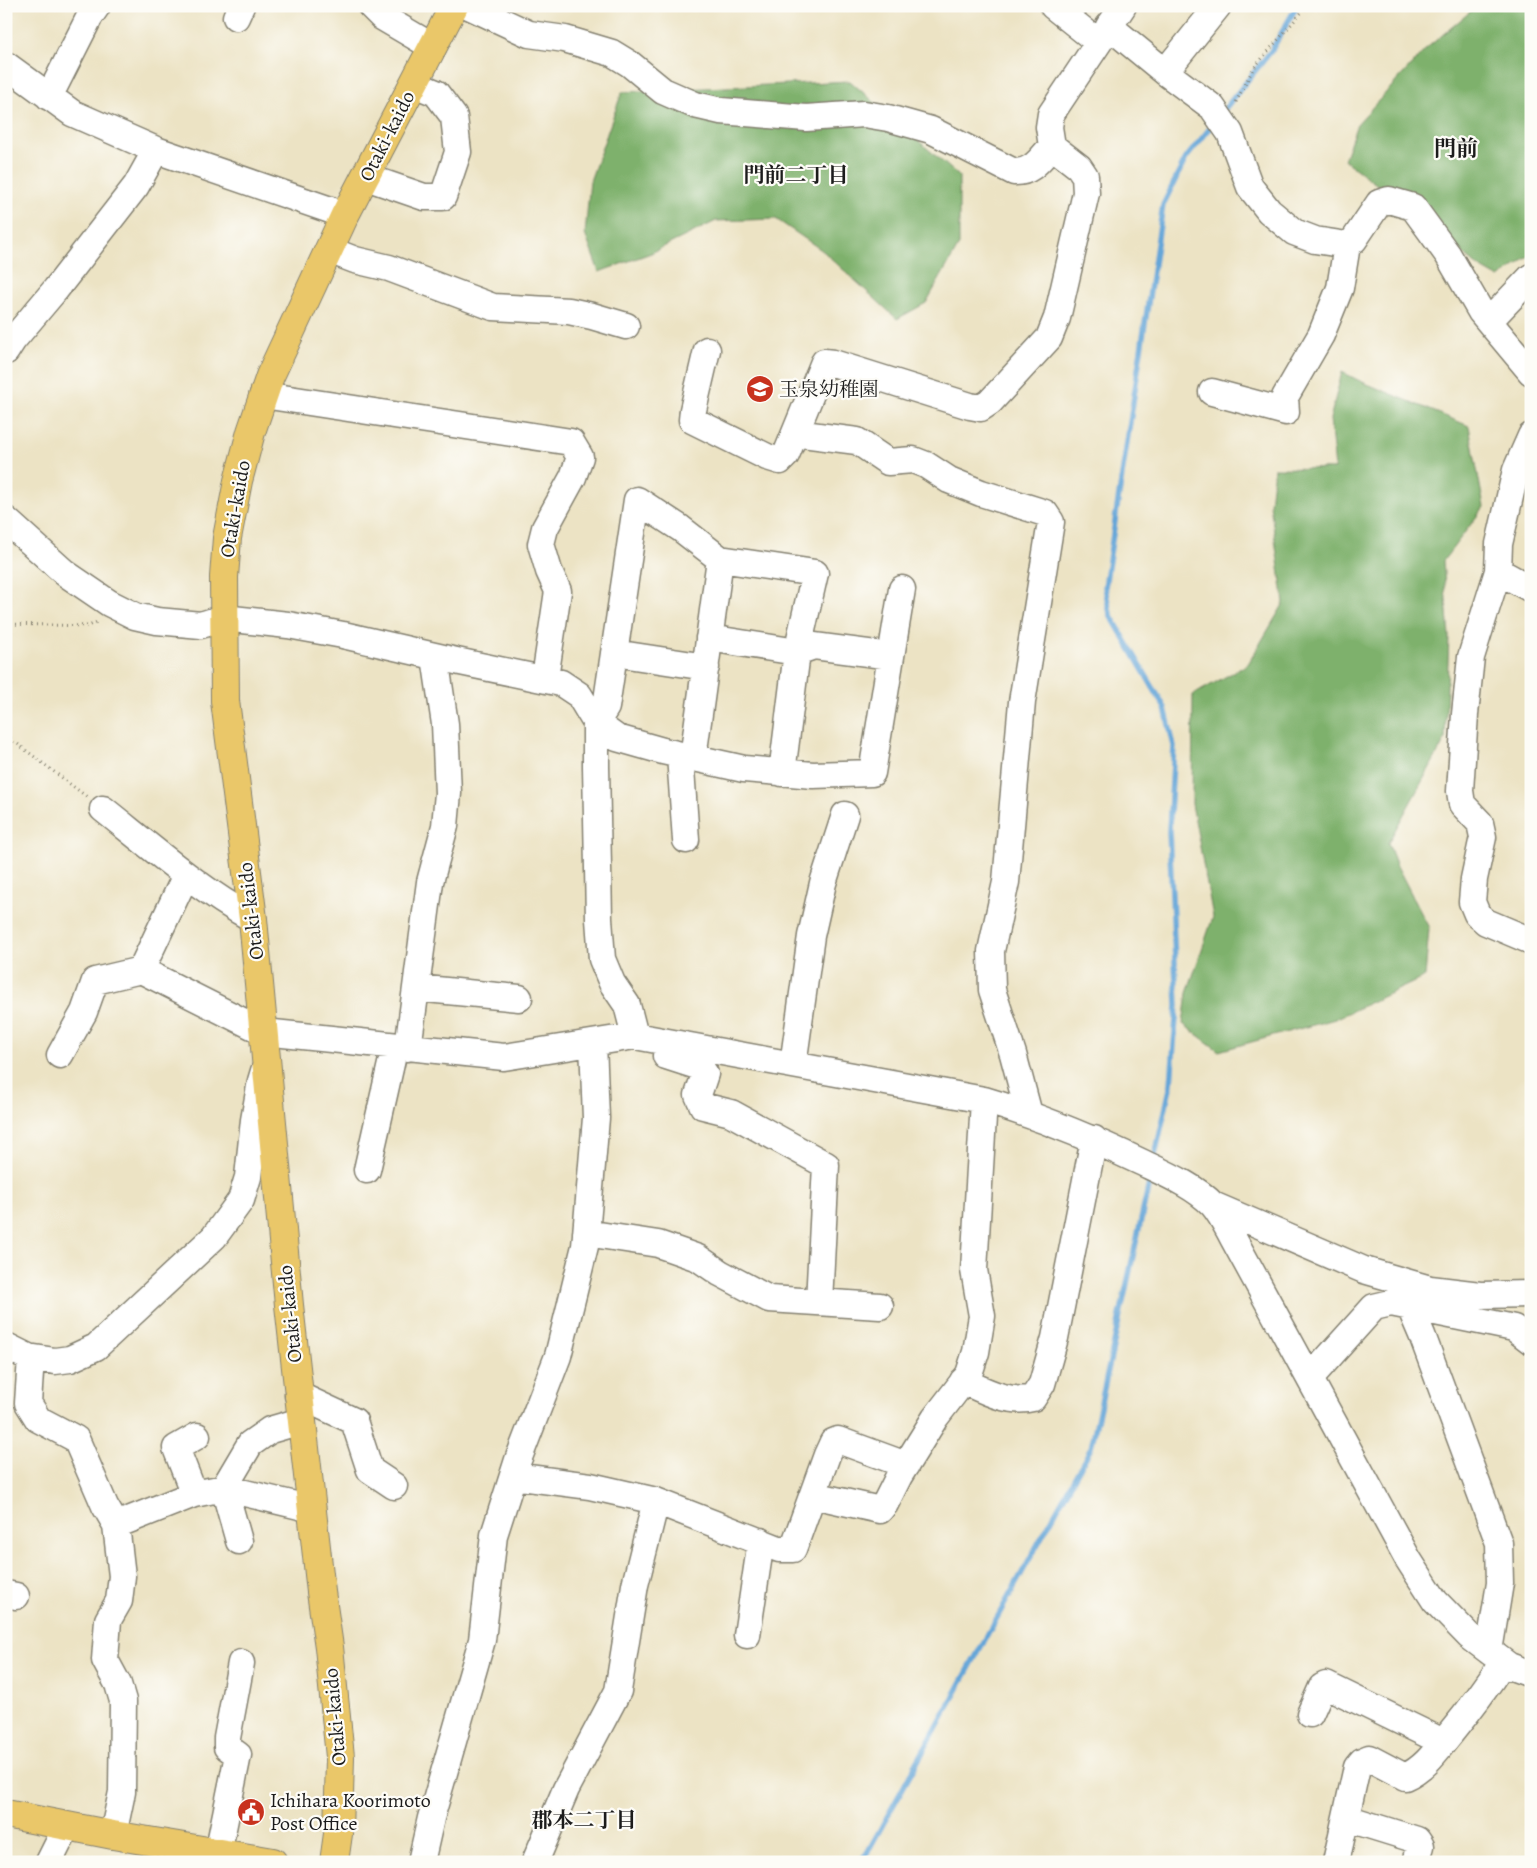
<svg xmlns="http://www.w3.org/2000/svg" width="1537" height="1868" viewBox="0 0 1537 1868" font-family="Alegreya,'Noto Serif JP',serif">
<style>
.forest{fill:#7eb16c;stroke:#4d6644}
.lines{fill:none;stroke-linecap:round;stroke-linejoin:round}
.stream{stroke:#65a6d8;stroke-width:5.5}
.minor-casing{stroke:#848070;stroke-width:29}
.major-casing{stroke:#848070;stroke-width:30}
.highway-casing{stroke:#848070;stroke-width:30}
.path{stroke:#848070;stroke-width:3;stroke-dasharray:1 4;stroke-linecap:butt}
.minor{stroke:#fff;stroke-width:26}
.major{stroke:#eac769;stroke-width:28}
.highway{stroke:#eac769;stroke-width:28}
.labels{text-anchor:middle;dominant-baseline:central;stroke-width:4.5;stroke-linejoin:round;paint-order:stroke}
.street-label{font-size:20px;fill:#1c1c1c;stroke:#fdfcf7}
.poi-label{font-size:20px;fill:#1c1c1c;stroke:#fdfcf7;text-anchor:start}
.neighbourhood-label{font-size:21px;font-weight:bold;fill:#1c1c1c;stroke:#fdfcf7}
.quarter-label{font-size:22px;font-weight:bold;fill:#1c1c1c;stroke:#fdfcf7}
</style>
<rect width="100%" height="100%" fill="#fdfcf7"/>
<filter id="ink" filterUnits="userSpaceOnUse"><feTurbulence type="fractalNoise" baseFrequency=".02" numOctaves="2"/><feDisplacementMap in="SourceGraphic" scale="10" xChannelSelector="R" yChannelSelector="G"/><feConvolveMatrix kernelMatrix="1 2 1 2 8 2 1 2 1" color-interpolation-filters="sRGB"/></filter>
<filter id="wash" filterUnits="userSpaceOnUse"><feTurbulence type="fractalNoise" baseFrequency=".0096" numOctaves="4" result="noise"/><feDisplacementMap in="SourceGraphic" scale="20" xChannelSelector="R" yChannelSelector="G"/><feGaussianBlur stdDeviation="1.12" result="paint"/><feColorMatrix in="noise" values="0 0 0 0 0 0 0 0 0 0 0 0 0 0 0 0 0 1.4 0 .05"/><feComposite in="paint" operator="in"/></filter>
<g filter="url(#wash)">
<rect width="100%" height="100%" fill="#ece3c4"/>
<!-- forest -->
<path class="forest" d="M1477,6h54v249l-32,23 -21,-12 -62,-52 -72,-54 13,-36 71,-77z
M850,81l109,95v69l-33,58 -29,16 -74,-68 -47,-32 -60,2 -65,32 -52,19 -14,-38 5,-53 32,-89z
M1342,372l18,9 109,45 15,81 -41,54 6,75 -4,104 -57,103 9,23 32,62 -4,49 -90,42 -116,32 -36,-27 4,-31 26,-76 -21,-113 1,-109 55,-31 36,-61 -14,-99 4,-36 61,1 -5,-50z"/>
<g class="lines">
<!-- stream -->
<path class="stream" d="M1223,111l48,-60 26,-45
M1154,1160l17,-76 6,-79 -8,-174 5,-85 -9,-38 -55,-94 -5,-27 58,-382 23,-47 29,-36
M859,1862l8,-9 224,-405 60,-274"/>
</g>
</g>
<g filter="url(#ink)">
<g class="lines">
<!-- minor casing -->
<g class="minor-casing">
<path id="minor" d="M371,6l11,11 51,30
M469,6l60,28 36,5 47,14 18,11 33,27 32,14 26,6 85,7 58,-4 24,4 43,12 83,42c18,1 26,-13 38,-26
M1053,6l45,36
M236,17l5,-11
M1109,26l56,46 47,35 18,26 20,54 19,24 25,21 21,8 32,5 7,-5 25,-37 10,-3 24,7 35,48 33,57 50,60
M6,65l66,48 84,37 189,65
M1165,72l53,-66
M49,97l41,-81 7,-10
M366,177l58,20h19l15,-45 -4,-35 -18,-24 -22,-9
M329,250l26,10 34,8 104,39 76,4 23,5 34,10
M1489,321l42,-44
M707,350l-14,60 -1,10 75,37 13,4 6,-6 38,-93 9,1 137,43 11,2 9,-6 59,-64 8,-20 29,-125 -1,-17 -6,-9 -27,-21 -3,-19 2,-13 72,-108
M6,351l7,-11 43,-51 80,-103 20,-36
M1212,392l74,20 -1,-15 36,-62 19,-47 7,-43
M263,395l308,47 9,15 -7,20 -28,51 -4,16 8,27 9,20 -13,87
M795,433l62,8 31,21 25,-2 13,5 23,15 32,13 64,20 6,9 -29,180 -16,180 -15,69 1,39 21,64 16,60
M1531,436l-15,34 -17,74 -1,27 -27,86 -6,57 -5,77 2,13 18,19 3,14 -9,42 -2,23 5,12 9,8 45,19
M6,520l59,53 44,30 26,13 22,5 44,4 22,-7 65,7 55,10 113,26 105,22 18,12 17,28 21,15 46,13 81,18 69,6 59,-2 30,-184
M1498,571l33,18
M709,638l88,14 17,-6 77,10
M614,653l92,14
M680,755l6,85
M693,758l27,-199
M103,809c49,39 96,80 150,110
M141,970l123,62 240,25 131,-21 349,64c54,16 105,37 157,62 23,11 54,24 72,43 8,9 14,22 20,33l175,321 27,42 34,35 40,30 22,8
M416,988l103,10
M635,1036l-8,-31 -15,-22 -10,-24 -3,-40 -3,-153v-43l10,-16 31,-207 43,28 40,31 95,14 -18,79 -15,121
M408,1048l22,-166 15,-56 3,-33 -3,-69 -10,-67
M60,1055l24,-43 11,-31 46,-11 45,-95
M666,1056l34,11 5,7 -7,21 5,11 28,7 95,52 -7,137
M793,1065l18,-129 12,-53 22,-68
M367,1170l28,-124
M1213,1205l151,65 66,19 50,6 51,-1
M586,1233l72,11 40,14 22,15 49,26 111,7
M1410,1307l12,28 77,208 1,40 -11,68
M6,1346l22,11 27,4 15,-2 26,-12 118,-110 27,-37 7,-23 6,-57 7,-39 3,-10
M31,1358l-3,45 10,16 38,20 29,67 11,19 6,51 -3,25 -11,19 -3,40 13,24 5,17 -1,91 -9,43
M1310,1378l64,-71 17,-4 123,25 17,13
M963,1381c22,10 46,23 70,17l9,-14 13,-46 39,-199
M298,1395l56,26 16,49 24,16
M513,1476l77,10 66,15 123,48h14l34,-94 6,-13 5,-2 68,25
M194,1494l-18,-46 21,-12
M813,1495l67,15 5,-6 14,-28 36,-58 34,-44 7,-22 6,-36 -8,-46 10,-170
M116,1525l78,-31 30,-6 88,21
M239,1541l-15,-53 26,-44 20,-14 31,-9
M6,1594l10,2
M747,1635l14,-94
M1310,1714l12,-27 4,-2 117,57
M1346,1818l71,22 4,6 -5,16
M218,1853l20,-98 -11,-8v-9l14,-75
M49,1862l18,-36
M421,1862l10,-44 51,-178 12,-105 24,-75 40,-104 27,-110 11,-128 -3,-75
M535,1862l31,-73 52,-98 17,-106 21,-84
M1336,1862l21,-95 5,-6 7,-3 36,19c20,-9 32,-27 45,-43 19,-23 37,-47 53,-72"/>
</g>
<!-- major casing -->
<g class="major-casing">
<path id="major" d="M6,1814l107,21 160,27"/>
</g>
<!-- highway casing -->
<g class="highway-casing">
<path id="highway" d="M334,1862l4,-28 2,-77 -11,-110 -8,-55 -32,-287 -36,-386 -28,-218 -1,-124 3,-39 11,-57 13,-49 19,-56 75,-161 109,-209"/>
</g>
<!-- path -->
<path class="path" d="M1236,102l17,-33 54,-63
M6,624l83,2 8,-4
M6,735l81,62"/>
<!-- minor -->
<use href="#minor" class="minor"/>
<!-- major -->
<use href="#major" class="major"/>
<!-- highway -->
<use href="#highway" class="highway"/>
</g>
</g>
<!-- icons -->
<defs>
<g id="school-disc" transform="scale(1.4375)"><circle r="9.5" fill="#c8321e" stroke="#fdfcf7"/><path d="M0-5L7-2L0 1L-7-2ZM-4 1L0 2.5L4 1V4Q0 6-4 4Z" fill="#fff"/></g>
<g id="civic-disc" transform="scale(1.4375)"><circle r="9.5" fill="#c8321e" stroke="#fdfcf7"/><path d="M-.6-6.5H3V-4.5H.6V-3L4-1V1h2V6H-6V1h2V-1L-.6-3ZM-1.2 2.5V6h2.4V2.5Z" fill="#fff"/></g>
</defs>
<g fill-rule="evenodd">
<use href="#school-disc" x="760" y="389"/>
<use href="#civic-disc" x="251" y="1812"/>
</g>
<g class="labels">
<!-- street labels -->
<g class="street-label">
<text transform="translate(387 136) rotate(-63)">Otaki-kaido</text>
<text transform="translate(235 509) rotate(-80)">Otaki-kaido</text>
<text transform="translate(251 911) rotate(-97)">Otaki-kaido</text>
<text transform="translate(290 1314) rotate(-96)">Otaki-kaido</text>
<text transform="translate(335 1717) rotate(-95)">Otaki-kaido</text>
</g>
<!-- poi labels -->
<g class="poi-label">
<text x="779" y="389">玉泉幼稚園</text>
<text x="270" y="1800">Ichihara Koorimoto<tspan x="270" dy="23">Post Office</tspan></text>
</g>
<!-- neighbourhood labels -->
<g class="neighbourhood-label">
<text x="796" y="175">門前二丁目</text>
<text x="584" y="1820">郡本二丁目</text>
</g>
<!-- quarter labels -->
<g class="quarter-label">
<text x="1456" y="149">門前</text>
</g>
</g>
<!-- margin -->
<rect width="1537" height="1868" fill="none" stroke="#fdfcf7" stroke-width="25"/>
</svg>
